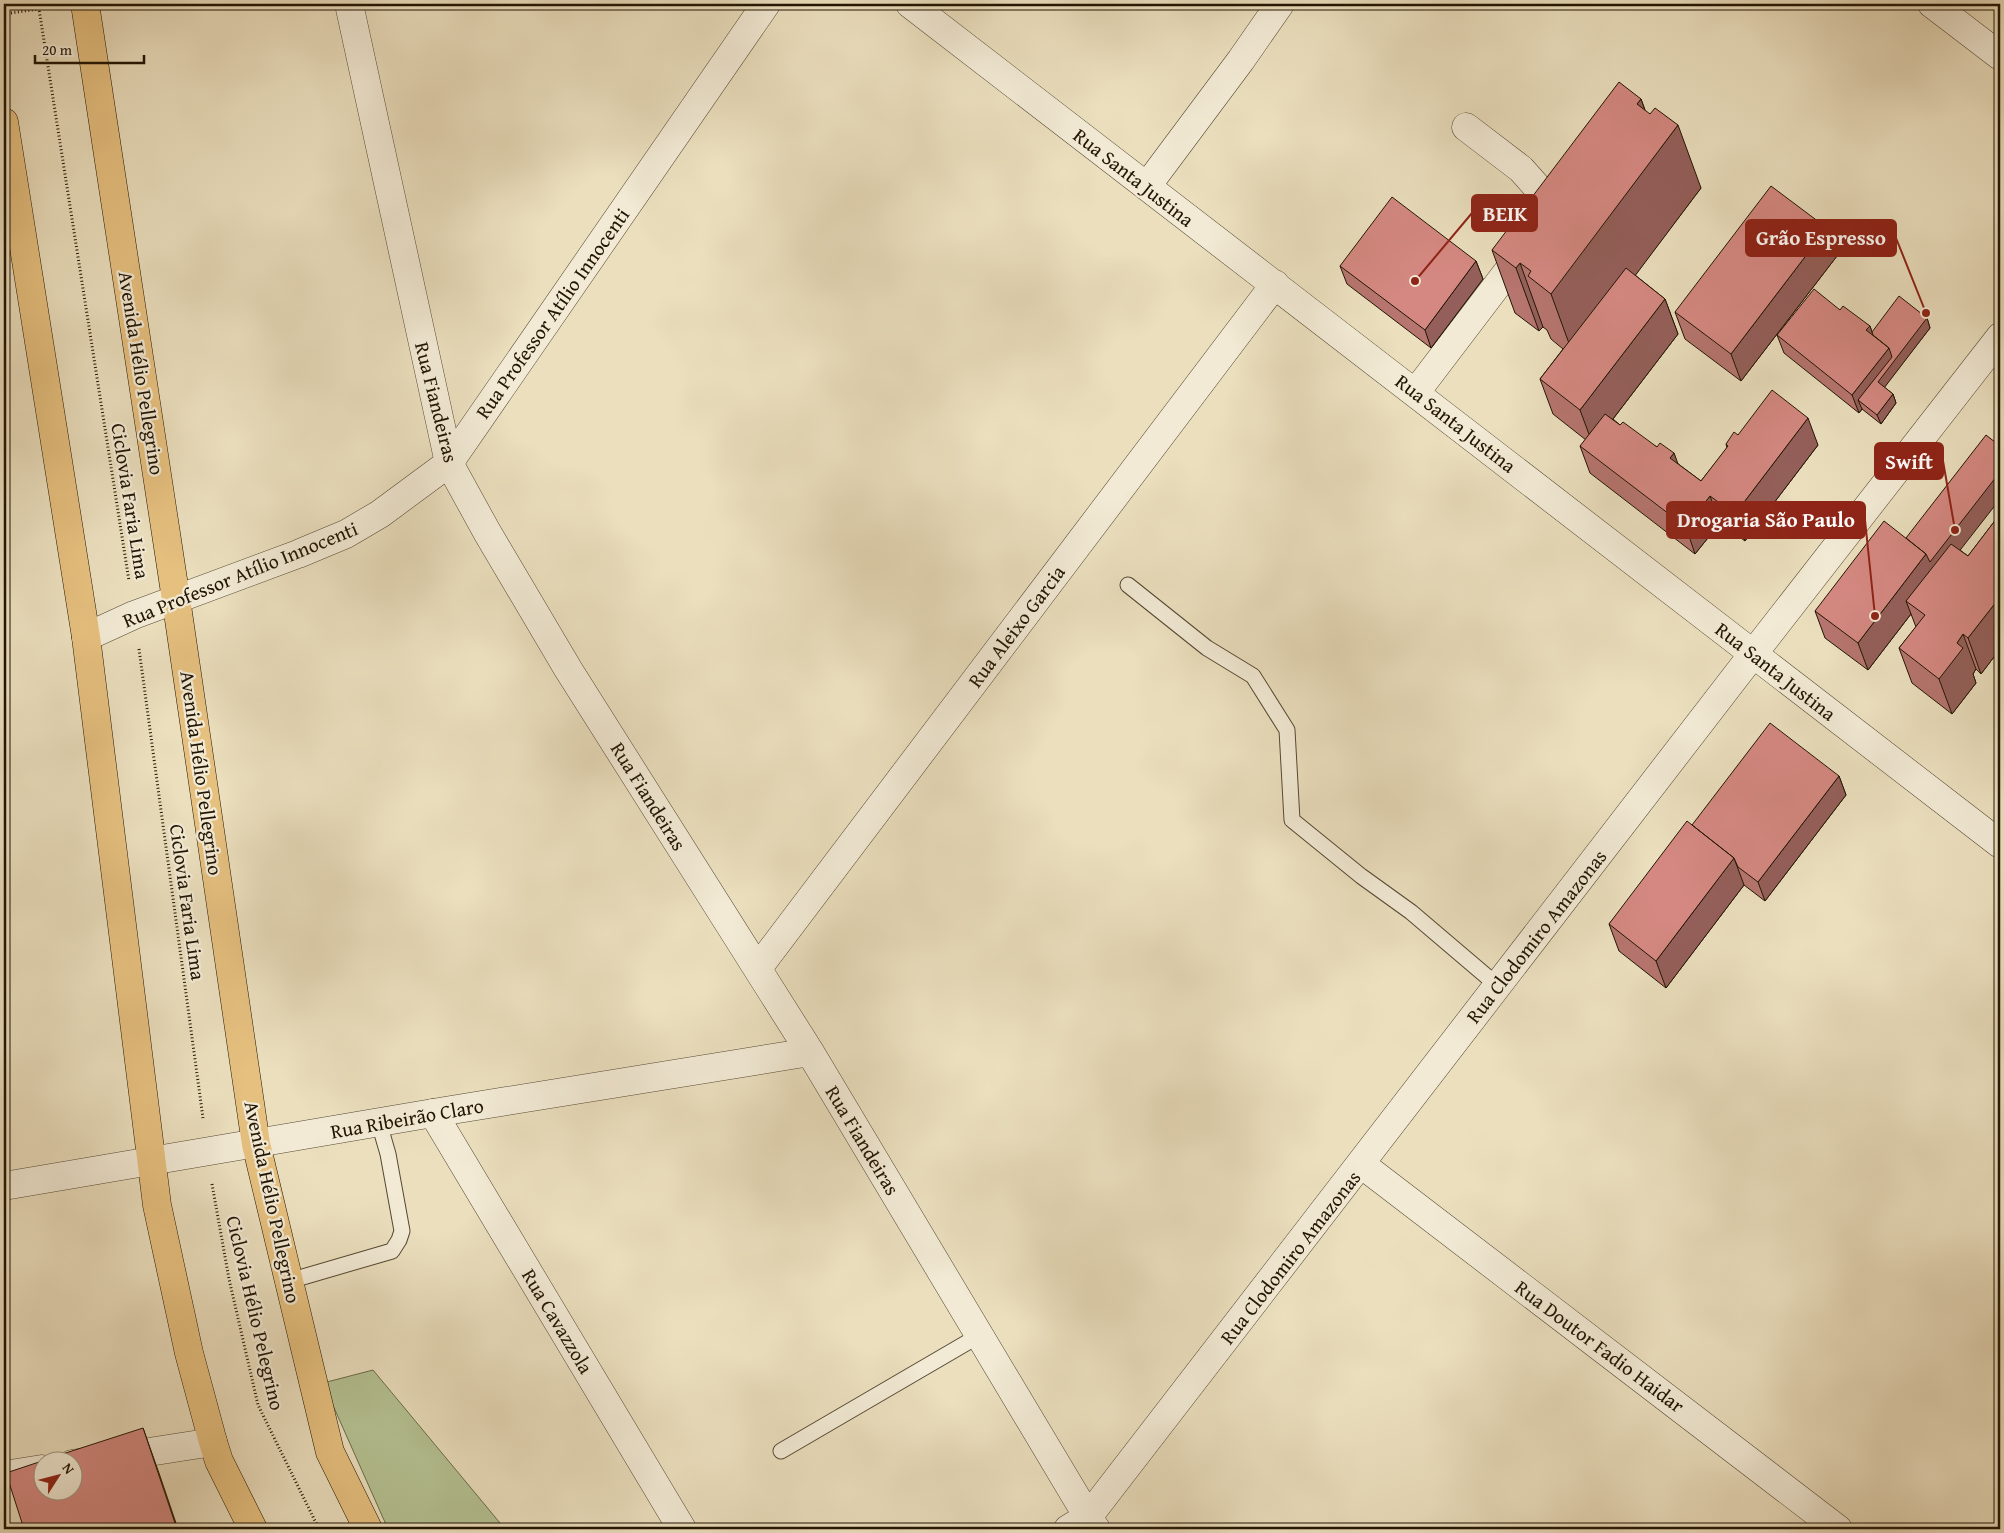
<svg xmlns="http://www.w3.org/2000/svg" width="2004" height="1533" viewBox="0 0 2004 1533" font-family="'Gentium Book Plus',serif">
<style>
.green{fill:#b5c293;stroke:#6b6c4b}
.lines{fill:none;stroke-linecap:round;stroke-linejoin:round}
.service-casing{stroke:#544832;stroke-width:17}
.minor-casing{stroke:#544832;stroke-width:29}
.tertiary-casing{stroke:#544832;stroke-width:29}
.primary-casing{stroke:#211503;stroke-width:29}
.path{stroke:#211503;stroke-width:3;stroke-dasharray:1 2.5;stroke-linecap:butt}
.service{stroke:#f2ead5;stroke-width:15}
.minor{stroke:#f2ead5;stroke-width:28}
.tertiary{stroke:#f2ead5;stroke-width:28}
.primary{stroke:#e6c07f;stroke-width:28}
.wall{fill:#b6756f;stroke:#211503}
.shaded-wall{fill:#945f5a;stroke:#211503}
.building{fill:#d48881;stroke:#211503}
.labels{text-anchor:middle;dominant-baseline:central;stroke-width:4.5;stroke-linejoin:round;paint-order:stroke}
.street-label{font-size:20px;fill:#211503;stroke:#f2ead5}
.leader{fill:none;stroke:#8f2418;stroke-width:2}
.callout-dot{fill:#8f2418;stroke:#f2ead5;stroke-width:2}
.callout{fill:#8f2418;stroke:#8f2418;stroke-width:2}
.callout-label{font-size:21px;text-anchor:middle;font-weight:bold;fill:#fff}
</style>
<rect width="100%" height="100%" fill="#ebdfbe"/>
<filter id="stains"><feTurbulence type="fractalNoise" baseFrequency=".004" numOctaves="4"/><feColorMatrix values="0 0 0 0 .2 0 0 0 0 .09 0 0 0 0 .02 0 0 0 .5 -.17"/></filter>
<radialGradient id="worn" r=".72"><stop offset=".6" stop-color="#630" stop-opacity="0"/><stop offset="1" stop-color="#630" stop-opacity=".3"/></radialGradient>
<!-- green -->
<path class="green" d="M373,1370l132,159h-117l-65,-146z"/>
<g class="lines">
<!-- service casing -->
<g class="service-casing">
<path id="service" d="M4,239l19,5
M1128,585l79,63 46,28 34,54 5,90 69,56 50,36 87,74
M289,1281l103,-30 7,-11 3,-9 -14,-77 -9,-31
M781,1451l199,-116"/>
</g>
<!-- minor casing -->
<g class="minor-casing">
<path id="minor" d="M910,4l1090,840
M1932,4l68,52
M1147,186l94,-126 39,-56
M1416,392l124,-163 6,-20 -9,-22 -16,-18 -55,-42
M86,637l48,-22 164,-61 48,-20 34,-20 69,-51 317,-459
M758,968l517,-684
M433,1113l249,416
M1361,1164l477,365
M72,1464l141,-22
M4,1475l38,-6
M1068,1529l20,-12 8,12"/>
</g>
<!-- tertiary casing -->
<g class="tertiary-casing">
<path id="tertiary" d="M349,4l100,459 38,69 81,137 242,383 278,465 665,-863 247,-317
M4,1186l429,-73 377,-61"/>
</g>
<!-- primary casing -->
<g class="primary-casing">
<path id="primary" d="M85,4l91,595 80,545 74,308 38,77
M4,122l82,515 71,568 32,148 24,89 6,19 34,68"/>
</g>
<!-- path -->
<path class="path" d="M39,4v5l90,572
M4,14l48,-7
M139,649l64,469
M212,1184l17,95 29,126 61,124"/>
<!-- service -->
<use href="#service" class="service"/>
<!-- minor -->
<use href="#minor" class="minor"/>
<!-- tertiary -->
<use href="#tertiary" class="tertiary"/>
<!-- primary -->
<use href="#primary" class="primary"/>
</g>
<!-- wall -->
<path class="wall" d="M1641,99l4,11 56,78 -66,87 30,24 13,35 -65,85 7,6 37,22 17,6 3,10 24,18 26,-33 -1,-4 12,-9 80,10 -73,96 -25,-18 -25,31 -105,-81 -10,-27 6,-6 -33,-26 -13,-35 23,-30 -12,-10 -4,-9 -4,-3 -4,4 -24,-18 -23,-63z
M1837,256l-96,125 -56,-42 -10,-27z
M1476,261l7,18 -52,69 -84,-64 -7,-18z
M1840,310l30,16 2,6 55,-14 3,10 -46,59 9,7 3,9 -15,21 -19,-15 -3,4 -75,-60 -7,-18z
M2000,514v135l-19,25 -5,-5 -3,5 3,9 -24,31 -40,-31 -13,-35 17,-21 -5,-13 -43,56 -43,-32 -10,-27 91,-73 54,12 8,6z
M1839,776l7,19 -81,106 -21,-16 -78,103 -47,-37 -10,-27 83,-99z"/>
<!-- shaded-wall -->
<path class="shaded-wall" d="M1641,99l18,51 19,-25 23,63 -127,169 -23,-63 86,-190z
M1827,228l10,28 -96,125 -10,-27z
M1476,261l7,18 -52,69 -6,-18z
M1520,263l23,64 -4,4 -23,-63z
M1665,299l13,35 -85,111 -13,-35z
M1927,318l3,10 -49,64 -23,8 4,9 -3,4 -7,-18 37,-47z
M1870,326l6,18 -10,-14z
M1893,394l3,9 -15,21 -4,-9z
M1808,418l10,27 -73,96 -10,-27z
M1674,453l10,27 -14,-22z
M2000,472v27l-64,82 -30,20 5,13 -43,56 -10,-27 68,-89z
M1710,496l10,27 -25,31 -9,-27z
M2000,597v52l-19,25 -13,-36z
M1963,634l13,35 -3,5 3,9 -24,31 -13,-35 18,-36z
M1839,776l7,19 -81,106 -7,-19z
M1734,858l10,27 -78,103 -10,-27z
M143,1428l17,48 18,53h-1z"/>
<!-- building -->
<path class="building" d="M1619,82l22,17 -4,5 13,10 5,-6 23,17 -127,169 -23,-18 3,-5 -11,-8 -4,5 -24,-18z
M1771,186l56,42 -96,126 -56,-42z
M1392,197l84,64 -51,69 -85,-64z
M1626,268l39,31 -85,111 -40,-31z
M1814,289l26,21 3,-4 27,20 -4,4 23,18 -37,47 -75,-60z
M1899,296l28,22 -49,64 15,12 -16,21 -19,-15 34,-43 -3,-9 -16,-13 -1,-3z
M1772,390l36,28 -73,96 -25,-18 -24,31 -106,-81 25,-32 15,11 3,-3 34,25 3,-4 14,10 -4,5 31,23 27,-35 -2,-2 8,-12 4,3z
M1986,435l14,11v26l-70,90 -4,-8 -20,-16z
M2000,514v71l-2,4 2,2v6l-32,41 -5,-4 -6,9 6,5 -24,31 -40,-31 26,-33 -19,-14 45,-57 17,12z
M1884,521l42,33 -68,89 -43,-32z
M1770,723l69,53 -81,106 -20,-15 -4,-9 -42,-33z
M1687,821l47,37 -78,103 -47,-37z
M143,1428l34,101h-155h2l-18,-56 36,-12v29h30v-30h-28z"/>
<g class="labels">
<!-- street labels -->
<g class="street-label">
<text transform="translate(1134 177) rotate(38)">Rua Santa Justina</text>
<text transform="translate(552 313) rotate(-55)">Rua Professor Atílio Innocenti</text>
<text transform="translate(142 373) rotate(81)">Avenida Hélio Pellegrino</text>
<text transform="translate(437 402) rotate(76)">Rua Fiandeiras</text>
<text transform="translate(1456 423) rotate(38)">Rua Santa Justina</text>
<text transform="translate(131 501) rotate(81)">Ciclovia Faria Lima</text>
<text transform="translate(240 574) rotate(-22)">Rua Professor Atílio Innocenti</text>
<text transform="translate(1016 626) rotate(-53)">Rua Aleixo Garcia</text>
<text transform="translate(1776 671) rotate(38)">Rua Santa Justina</text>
<text transform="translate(202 773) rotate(82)">Avenida Hélio Pellegrino</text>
<text transform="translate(649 796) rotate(58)">Rua Fiandeiras</text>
<text transform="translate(188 902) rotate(82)">Ciclovia Faria Lima</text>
<text transform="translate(1536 936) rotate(-52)">Rua Clodomiro Amazonas</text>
<text transform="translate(407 1118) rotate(-10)">Rua Ribeirão Claro</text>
<text transform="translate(863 1140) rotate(59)">Rua Fiandeiras</text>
<text transform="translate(273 1202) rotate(78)">Avenida Hélio Pellegrino</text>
<text transform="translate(1290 1257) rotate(-52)">Rua Clodomiro Amazonas</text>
<text transform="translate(256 1313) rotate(77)">Ciclovia Hélio Pelegrino</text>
<text transform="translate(558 1321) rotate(59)">Rua Cavazzola</text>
<text transform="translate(1600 1346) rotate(37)">Rua Doutor Fadio Haidar</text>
</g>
</g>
<!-- callouts -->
<path class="leader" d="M1415 281L1472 213M1926 313L1896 238M1955 530L1943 461M1875 616L1865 520"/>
<g class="callout-dot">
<circle cx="1415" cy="281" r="5"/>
<circle cx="1926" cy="313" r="5"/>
<circle cx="1955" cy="530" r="5"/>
<circle cx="1875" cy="616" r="5"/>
</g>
<g class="callout">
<rect x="1472" y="195" width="65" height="36" rx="5"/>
<rect x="1746" y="220" width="150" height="36" rx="5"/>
<rect x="1875" y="443" width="68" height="36" rx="5"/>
<rect x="1667" y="502" width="198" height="36" rx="5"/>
</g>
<g class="callout-label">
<text x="1505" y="221">BEIK</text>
<text x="1821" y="245">Grão Espresso</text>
<text x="1909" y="469">Swift</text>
<text x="1766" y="527">Drogaria São Paulo</text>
</g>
<!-- margin -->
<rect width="2004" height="1533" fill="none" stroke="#ebdfbe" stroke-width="20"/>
<rect x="5" y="5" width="1994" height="1523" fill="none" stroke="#211503" stroke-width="2.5"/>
<rect x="10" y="10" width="1984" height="1513" fill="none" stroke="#211503"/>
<!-- north arrow -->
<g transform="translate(58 1476) rotate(54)"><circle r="24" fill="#f2ead5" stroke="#9e9581"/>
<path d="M0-4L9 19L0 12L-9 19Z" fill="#8f2418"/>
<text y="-8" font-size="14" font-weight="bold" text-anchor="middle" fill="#211503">N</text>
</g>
<!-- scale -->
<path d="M35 55v8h109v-8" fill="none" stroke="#211503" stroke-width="2.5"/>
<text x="42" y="55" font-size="15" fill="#211503" stroke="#f2ead5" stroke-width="4" paint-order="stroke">20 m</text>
<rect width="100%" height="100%" filter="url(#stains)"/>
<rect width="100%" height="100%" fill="url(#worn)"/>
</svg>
